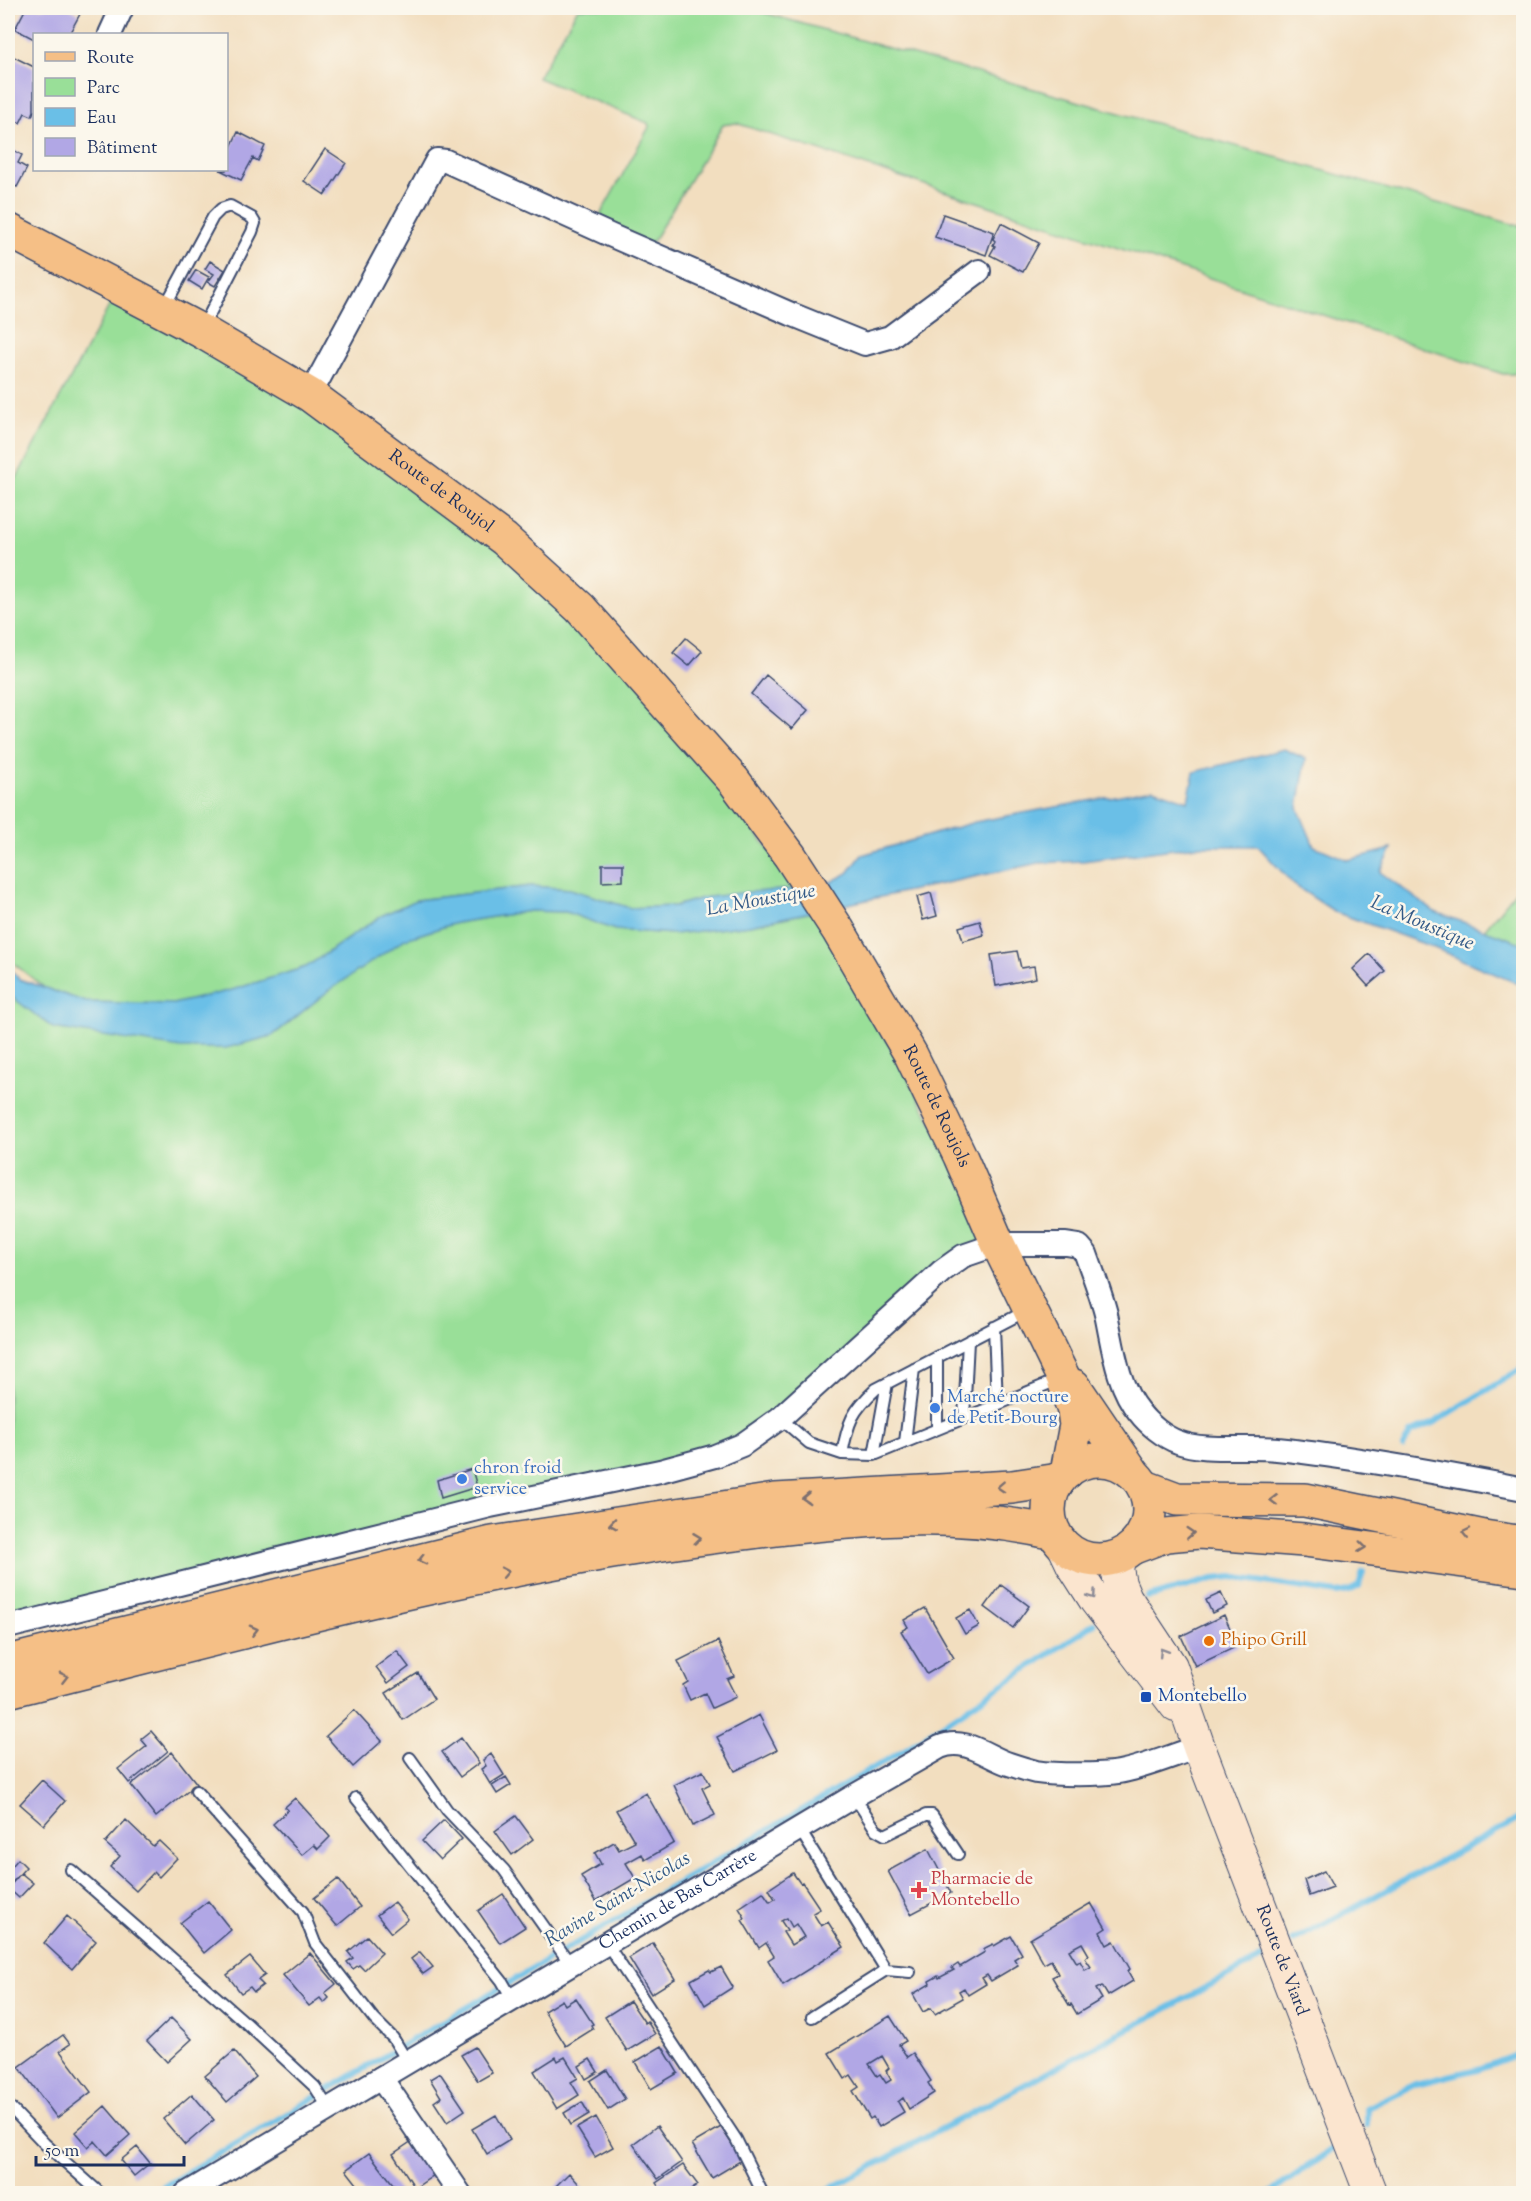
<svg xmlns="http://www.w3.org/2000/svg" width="1531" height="2201" viewBox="0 0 1531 2201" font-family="'Sorts Mill Goudy',serif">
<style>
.green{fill:#99df98;stroke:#5a877b;stroke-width:1.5}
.water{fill:#6abfe7;stroke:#4277a2;stroke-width:1.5}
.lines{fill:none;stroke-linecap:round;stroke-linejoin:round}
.stream{stroke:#6abfe7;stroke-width:6}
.building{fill:#b1a7e5;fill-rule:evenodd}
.service-casing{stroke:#3b496d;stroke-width:14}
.minor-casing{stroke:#3b496d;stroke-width:26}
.secondary-casing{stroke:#3b496d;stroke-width:34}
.primary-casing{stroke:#3b496d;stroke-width:36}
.trunk-casing{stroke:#3b496d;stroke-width:36}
.service{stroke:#fff;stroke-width:10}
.minor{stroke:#fff;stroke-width:22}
.secondary{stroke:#fbe5cf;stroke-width:32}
.primary{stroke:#f5bf86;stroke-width:33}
.trunk{stroke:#f5bf86;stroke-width:33}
.oneway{stroke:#7d7070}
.oneway2{stroke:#8b8a96}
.shop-dot{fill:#3f7fe0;stroke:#fbf7ec;stroke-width:2}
.food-dot{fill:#e8710a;stroke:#fbf7ec;stroke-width:2}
.transit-dot{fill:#1a4fb4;stroke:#fbf7ec;stroke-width:2}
.health-dot{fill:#e0444e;stroke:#fbf7ec;stroke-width:2}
.labels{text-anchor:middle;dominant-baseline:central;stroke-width:5;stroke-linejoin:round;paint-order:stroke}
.street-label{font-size:18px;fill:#1b2f5e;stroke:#fbf7ec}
.shop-label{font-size:18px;fill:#366cbe;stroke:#fbf7ec;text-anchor:start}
.food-label{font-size:18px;fill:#c56008;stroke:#fbf7ec;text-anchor:start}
.transit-label{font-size:18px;fill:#164399;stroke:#fbf7ec;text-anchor:start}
.health-label{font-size:18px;fill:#be3a42;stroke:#fbf7ec;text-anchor:start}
.water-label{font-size:20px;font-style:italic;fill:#335a87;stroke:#fbf7ec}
</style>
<rect width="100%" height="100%" fill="#fbf7ec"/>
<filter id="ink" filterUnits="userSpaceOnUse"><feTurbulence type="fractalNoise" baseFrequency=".0167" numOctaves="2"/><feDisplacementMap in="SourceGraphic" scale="12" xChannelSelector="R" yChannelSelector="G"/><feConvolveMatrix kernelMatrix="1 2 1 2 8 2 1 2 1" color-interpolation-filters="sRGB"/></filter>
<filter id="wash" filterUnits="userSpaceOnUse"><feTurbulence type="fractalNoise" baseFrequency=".008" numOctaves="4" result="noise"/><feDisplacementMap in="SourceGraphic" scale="24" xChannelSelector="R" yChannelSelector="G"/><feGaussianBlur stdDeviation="1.35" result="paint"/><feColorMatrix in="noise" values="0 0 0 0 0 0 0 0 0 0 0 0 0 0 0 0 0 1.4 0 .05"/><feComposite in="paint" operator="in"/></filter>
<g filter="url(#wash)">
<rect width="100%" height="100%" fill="#f2debf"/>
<!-- green -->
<path class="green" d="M578,8h169l776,219v139l-9,8h-11l-767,-251 -13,2 -76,126 -54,-23 56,-101 -1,-4 -110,-45z
M119,288l191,107 270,213 219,280 -97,10 -27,8 -45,2 -60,-19 -39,-3 -115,14 -35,16 -75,51 -74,23 -59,14 -87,-2 -41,-14 -37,-29v-465z
M1523,882v62l-39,-14z
M530,911l37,1 48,18 59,4 76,-9 67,-14 181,333 -35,12 -221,189 -734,182v-633l45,34 36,5h187l51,-41 78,-53 51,-16z"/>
<!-- water -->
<path class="water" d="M1284,749l22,10 -8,49 16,38 34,14 44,-11 -12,23 55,40 89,32 -1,42 -96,-41 -92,-33 -41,-27 -36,-39h-62l-113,15 -44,2 -289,62 -76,9 -59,-4 -49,-18 -36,-1 -74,12 -51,16 -78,53 -55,44 -46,12h-45l-128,-20 -45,-34v-28l11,13 67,23 87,2 59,-14 74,-23 75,-51 35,-16 115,-14 39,3 60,19 45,-2 27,-8 46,-6 38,-2 43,-7 19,-10 14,-18 113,-33 178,-33 35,12 6,-29z"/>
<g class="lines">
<!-- stream -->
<path class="stream" d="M1403,1447l7,-14 25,-11 89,-55
M1148,1597l65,-18 19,-2 105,16 12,-2 10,-5 4,-14
M1292,1941l232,-125
M1367,2125v-17l49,-24 65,-16 43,-16
M151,2194l758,-447 185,-123
M820,2194l441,-236
M1269,2194l66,-47"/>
</g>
<g id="blocks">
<!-- building -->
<path class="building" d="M26,8h42l12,6 -11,20h-35v5l-19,-10z
M14,57l20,10v44l-2,5 -7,-3 -5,10 -12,-7v-45z
M238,132l27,14 -7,15 -5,-3 -12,22 -21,-10h6v-21l3,2z
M8,147l14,8 -4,8 9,5 -10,19 -9,-4z
M325,149l21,14 -21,32 -21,-14z
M943,214l51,18 -8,23 -51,-18z
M1001,223l38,20 -16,29 -33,-17 5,-9 -2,-1 2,-4 -2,-2z
M210,261l15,9 -10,16 -7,-4 6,-8 -9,-5z
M196,270l13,7 -7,12 -13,-8z
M686,638l16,13 -13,15 -16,-13z
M766,675l42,35 -16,19 -41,-35z
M602,864h21v17l-21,1z
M931,893l6,23 -14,4 -6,-23z
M980,921l4,14 -21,6 -4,-14z
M1017,951l4,17 13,-2 2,12 -40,8 -5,-31z
M1369,954l16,17 -17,15 -15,-17z
M472,1469l5,18 -36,11 -4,-18z
M1001,1585l28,21 -16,22 -28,-21z
M1221,1593l6,13 -15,7 -6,-13z
M925,1608l29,50 -27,16 -26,-43 7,-4 -4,-7z
M970,1610l9,16 -14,8 -9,-16z
M1224,1615l14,31 -43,20 -14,-30z
M718,1641l16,35 -7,3 9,18 -24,11 -7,-15 -15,7 -7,-15 5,-3 -10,-21z
M397,1651l12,16 -21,16 -12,-16z
M418,1673l16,26 -31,21 -17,-27z
M354,1710l28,31 -29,26 -27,-31z
M759,1715l18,35 -42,21 -18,-34z
M151,1731l17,20 -39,32 -11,-14 29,-23 -6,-7z
M461,1738l18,25 -19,14 -18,-25z
M172,1752l25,32 -41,33 -25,-32z
M491,1754l13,21 -14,9 -9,-15 5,-3 -3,-6z
M703,1771l7,13 -8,4 13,27 -22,11 -19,-41z
M506,1777l5,8 -14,9 -5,-8z
M42,1780l23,21 -21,24 -24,-21z
M646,1793l28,50 -29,17 -3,-6 -16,9 9,15 -39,23 -15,-25 20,-12 -6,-11 19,-11 5,8 16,-8 -19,-32z
M295,1798l35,39 -12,12 -4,-4 -12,10 -29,-31 15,-14 -3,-3z
M516,1816l17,23 -21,16 -17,-24z
M126,1820l27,26 6,-5 18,17 -18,19 -5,-5 -18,19 -26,-24 10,-11 -15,-13z
M444,1820l18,19 -22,21 -18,-19z
M928,1849l23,44 -40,21 -23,-43z
M18,1859l8,8 -18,20v-16z
M1324,1871l9,16 -24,9 -5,-16z
M21,1873l12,10 -14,15 -11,-10z
M793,1873l7,10 2,-1 18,27 -7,4 8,13 7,-4 16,25 -61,38 -15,-25 6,-4 -8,-13 -7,5 -17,-28 3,-2 -6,-10 24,-16 7,10 5,-3 -6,-10zM787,1918l5,9 4,-3 8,13 -13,8 -8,-13 4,-2 -6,-9z
M338,1879l22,28 -23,19 -23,-28z
M503,1894l22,33 -25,16 -22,-32z
M208,1901l23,29 -27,23 -24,-30z
M394,1902l14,17 -17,14 -14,-18z
M1091,1903l15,25 -6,4 7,13 7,-4 16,28 -3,2 6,10 -25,15 -6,-10 -6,3 6,10 -25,15 -6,-10 -2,1 -17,-28 6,-3 -7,-14 -7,4 -14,-25zM1082,1943l7,12 -4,3 6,9 -6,3 -5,-9 -3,2 -8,-13z
M67,1916l29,25 -24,28 -28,-26z
M367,1936l15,17 -18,17 -5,-5 -6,4 -6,-7 6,-4 -5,-6z
M1011,1936l11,18 -8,5 4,6 -27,16 -4,-6 -5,3 4,6 -18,11 -4,-7 -5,3 4,7 -28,16 -4,-6 -8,4 -10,-18 17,-10 -1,-3 9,-5 1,2 15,-8 -2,-2 6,-4 2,3 25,-15 -2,-3 10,-5 1,2z
M653,1943l22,36 -24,15 -22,-36z
M420,1952l13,15 -10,7 -12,-15z
M310,1953l26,31 -11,9 4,5 -5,5 -4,-5 -11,8 -26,-31z
M250,1957l15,18 -7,5 5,5 -9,7 -4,-5 -9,6 -14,-18z
M721,1967l12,20 -28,18 -14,-25 18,-10 2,2z
M576,1998l17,26 -2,1 2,4 -27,17 -22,-35 18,-11 3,5z
M630,2001l15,22 2,-2 8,13 -28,17 -22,-34z
M890,2016l16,25 -7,4 8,12 6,-4 18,28 -3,2 6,10 -25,16 -6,-11 -5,4 6,10 -25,15 -6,-10 -3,2 -17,-28 6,-4 -8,-12 -6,4 -16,-26zM882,2056l7,12 -3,3 5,9 -5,3 -6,-9 -3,2 -8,-12z
M171,2018l21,21 -25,23 -20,-21z
M63,2035l7,9 -10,7 31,41 -34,26 -38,-51z
M662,2046l16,27 -27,16 -16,-27z
M475,2047l17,26 -14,8 -17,-26z
M234,2051l22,26 -29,25 -22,-26z
M556,2057l2,4 7,-4 13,21 -7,4 8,13 -22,14 -23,-38z
M590,2059l8,13 -12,7 -7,-13z
M607,2070l18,29 -17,11 -18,-29z
M440,2073l25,37 -18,12 -13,-20 7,-5 -11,-18z
M192,2094l22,26 -29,25 -22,-26z
M582,2102l7,12 -18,11 -7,-12z
M105,2106l25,29 -23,20 -12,-14 -7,6 -13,-15z
M496,2115l14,25 -23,14 -15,-25z
M596,2117l17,30 -18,10 -18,-29z
M657,2126l25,36 -24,17 -25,-35z
M721,2127l21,33 -30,18 -20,-34z
M415,2139l22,34 -22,15 -22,-34z
M137,2147l13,16 -16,13 -13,-16z
M369,2153l31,40h-36l-18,-23z
M683,2165l15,20 -7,5 2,3h-30l-7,-10z
M569,2173l18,20h-30l-4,-4z"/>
</g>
</g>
<g filter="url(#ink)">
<use href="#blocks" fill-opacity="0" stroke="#3b496d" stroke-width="1.5"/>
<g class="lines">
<!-- service casing -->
<g class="service-casing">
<path id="service" d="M164,308l49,-91 8,-8 9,-3 22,12 3,5 -3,9 -49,95
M994,1327l3,78
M937,1357v72
M780,1418l29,25 33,11 32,1 186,-76
M964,1418l4,-77
M905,1442l9,-73
M842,1454c6,-32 10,-43 34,-65l150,-78
M874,1455l13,-72
M410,1758l37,52 57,60 67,95
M196,1791l107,121 12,31 59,76 19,19 14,23
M854,1796l22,34 9,5 41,-20h6l26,39
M356,1798l146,183 11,19
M800,1830l86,140 24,2
M71,1870l175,153 69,64 14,22
M607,1944l129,195 27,55
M812,2017l74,-47
M8,2105l37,39 56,50"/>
</g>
<!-- minor casing -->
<g class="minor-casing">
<g id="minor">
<path d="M110,34l12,-26"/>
<path d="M310,395l127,-235 9,1 166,75 179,78 74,30 25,-7 89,-66"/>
<path d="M8,1627l482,-121 170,-35 55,-15 27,-11 38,-27 162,-147 21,-15 35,-12h68l13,2 7,8c7,20 15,40 20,60 7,32 11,72 33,98 9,12 25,25 39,30 25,10 70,4 99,7 83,9 165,24 247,40"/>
<path d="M381,2078l79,116"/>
<path id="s1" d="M186,2194l668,-398 86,-49c25,-11 47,10 69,17 9,3 18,6 27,8 19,3 65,3 83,0 27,-5 54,-17 80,-25"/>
</g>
</g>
<!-- secondary casing -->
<g class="secondary-casing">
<g id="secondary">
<path d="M1063,1545l9,19 23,36 81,106"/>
<path id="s2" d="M1120,1556l-3,13 3,15 6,14 45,68 28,81 172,447"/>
</g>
</g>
<!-- primary casing -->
<g class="primary-casing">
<g id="primary">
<path id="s3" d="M8,230l193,101 109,64 194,144 76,69 154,173 56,75 48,74 73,125 49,101 38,88 65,133 11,34 2,14 -9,47"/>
<path d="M1074,1386l57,84"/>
<circle cx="1099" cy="1510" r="50"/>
<path d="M1145,1487l32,12 128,1 179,37 40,6"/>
<path d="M1134,1547l32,-12 33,-3 105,8 220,29"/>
</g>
</g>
<!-- trunk casing -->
<g class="trunk-casing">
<path id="trunk" d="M8,1662l484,-119 283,-43 237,-13 47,-7
M8,1691c245,-61 491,-130 743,-159 100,-12 204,-23 303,1"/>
</g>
<!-- service -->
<use href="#service" class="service"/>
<!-- minor -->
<use href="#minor" class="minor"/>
<!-- secondary -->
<use href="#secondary" class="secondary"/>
<!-- primary -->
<use href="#primary" class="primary"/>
<!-- trunk -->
<use href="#trunk" class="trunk"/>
</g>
<!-- one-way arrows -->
<defs><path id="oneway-chevron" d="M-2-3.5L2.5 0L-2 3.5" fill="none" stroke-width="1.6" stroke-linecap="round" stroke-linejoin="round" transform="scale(1.5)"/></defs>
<g class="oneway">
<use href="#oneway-chevron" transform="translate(1001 1487) rotate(177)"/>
<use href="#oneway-chevron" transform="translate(806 1498) rotate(177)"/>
<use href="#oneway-chevron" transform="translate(1274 1500) rotate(180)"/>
<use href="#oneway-chevron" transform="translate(613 1524) rotate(171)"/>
<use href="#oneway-chevron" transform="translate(1190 1533) rotate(-4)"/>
<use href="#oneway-chevron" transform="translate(1466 1533) rotate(-168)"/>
<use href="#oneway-chevron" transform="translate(697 1538) rotate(-7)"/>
<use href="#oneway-chevron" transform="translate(1362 1547) rotate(7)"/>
<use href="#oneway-chevron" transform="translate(422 1560) rotate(166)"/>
<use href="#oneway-chevron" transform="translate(505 1572) rotate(-11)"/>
<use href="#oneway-chevron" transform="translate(254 1630) rotate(-14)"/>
<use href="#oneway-chevron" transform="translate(64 1677) rotate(-14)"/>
</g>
<g class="oneway2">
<use href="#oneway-chevron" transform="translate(1092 1595) rotate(55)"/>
<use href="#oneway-chevron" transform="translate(1163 1652) rotate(-122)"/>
</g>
</g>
<!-- markers -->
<g class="shop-dot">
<circle cx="935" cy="1408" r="6"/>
<circle cx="462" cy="1479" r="6"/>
</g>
<circle class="food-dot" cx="1209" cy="1641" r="6"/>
<rect class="transit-dot" x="1140" y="1691" width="12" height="12" rx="3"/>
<path class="health-dot" d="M916 1881h6v6h6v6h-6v6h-6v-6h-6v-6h6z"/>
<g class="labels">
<!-- street labels -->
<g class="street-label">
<text stroke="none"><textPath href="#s3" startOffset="507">Route de Roujol</textPath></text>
<text stroke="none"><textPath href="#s3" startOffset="1304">Route de Roujols</textPath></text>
<text stroke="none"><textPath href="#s1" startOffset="573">Chemin de Bas Carrère</textPath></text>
<text stroke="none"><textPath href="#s2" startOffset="440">Route de Viard</textPath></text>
</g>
<!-- shop labels -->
<g class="shop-label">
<text x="947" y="1398">Marché nocture<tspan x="947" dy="21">de Petit-Bourg</tspan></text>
<text x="474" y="1469">chron froid<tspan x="474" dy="21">service</tspan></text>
</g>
<!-- food labels -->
<g class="food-label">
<text x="1221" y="1641">Phipo Grill</text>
</g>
<!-- transit labels -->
<g class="transit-label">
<text x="1158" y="1697">Montebello</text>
</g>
<!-- health labels -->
<g class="health-label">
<text x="931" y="1880">Pharmacie de<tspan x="931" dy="21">Montebello</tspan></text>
</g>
<!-- water labels -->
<g class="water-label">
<text transform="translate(761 901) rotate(-10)">La Moustique</text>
<text transform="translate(1422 924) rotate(23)">La Moustique</text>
<text transform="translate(618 1900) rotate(-31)">Ravine Saint-Nicolas</text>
</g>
</g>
<!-- margin -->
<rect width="1531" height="2201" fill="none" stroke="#fbf7ec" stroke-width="30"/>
<!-- legend -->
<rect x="33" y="33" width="195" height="138" fill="#fbf7ec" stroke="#a1a7b3" stroke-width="1.5"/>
<rect x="45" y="52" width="30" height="9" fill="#f5bf86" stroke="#a1a7b3" stroke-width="1.5"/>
<text x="87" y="63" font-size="18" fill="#1b2f5e">Route</text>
<rect x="45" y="78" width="30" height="18" fill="#99df98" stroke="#a1a7b3" stroke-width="1.5"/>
<text x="87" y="93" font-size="18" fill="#1b2f5e">Parc</text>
<rect x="45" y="108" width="30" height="18" fill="#6abfe7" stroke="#a1a7b3" stroke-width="1.5"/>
<text x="87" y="123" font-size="18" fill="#1b2f5e">Eau</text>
<rect x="45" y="138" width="30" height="18" fill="#b1a7e5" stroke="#a1a7b3" stroke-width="1.5"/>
<text x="87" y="153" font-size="18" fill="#1b2f5e">Bâtiment</text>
<!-- scale -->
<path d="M36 2156v9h148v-9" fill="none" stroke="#1b2f5e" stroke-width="3"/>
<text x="45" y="2156" font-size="18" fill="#1b2f5e" stroke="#fbf7ec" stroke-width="4.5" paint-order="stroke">50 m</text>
</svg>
